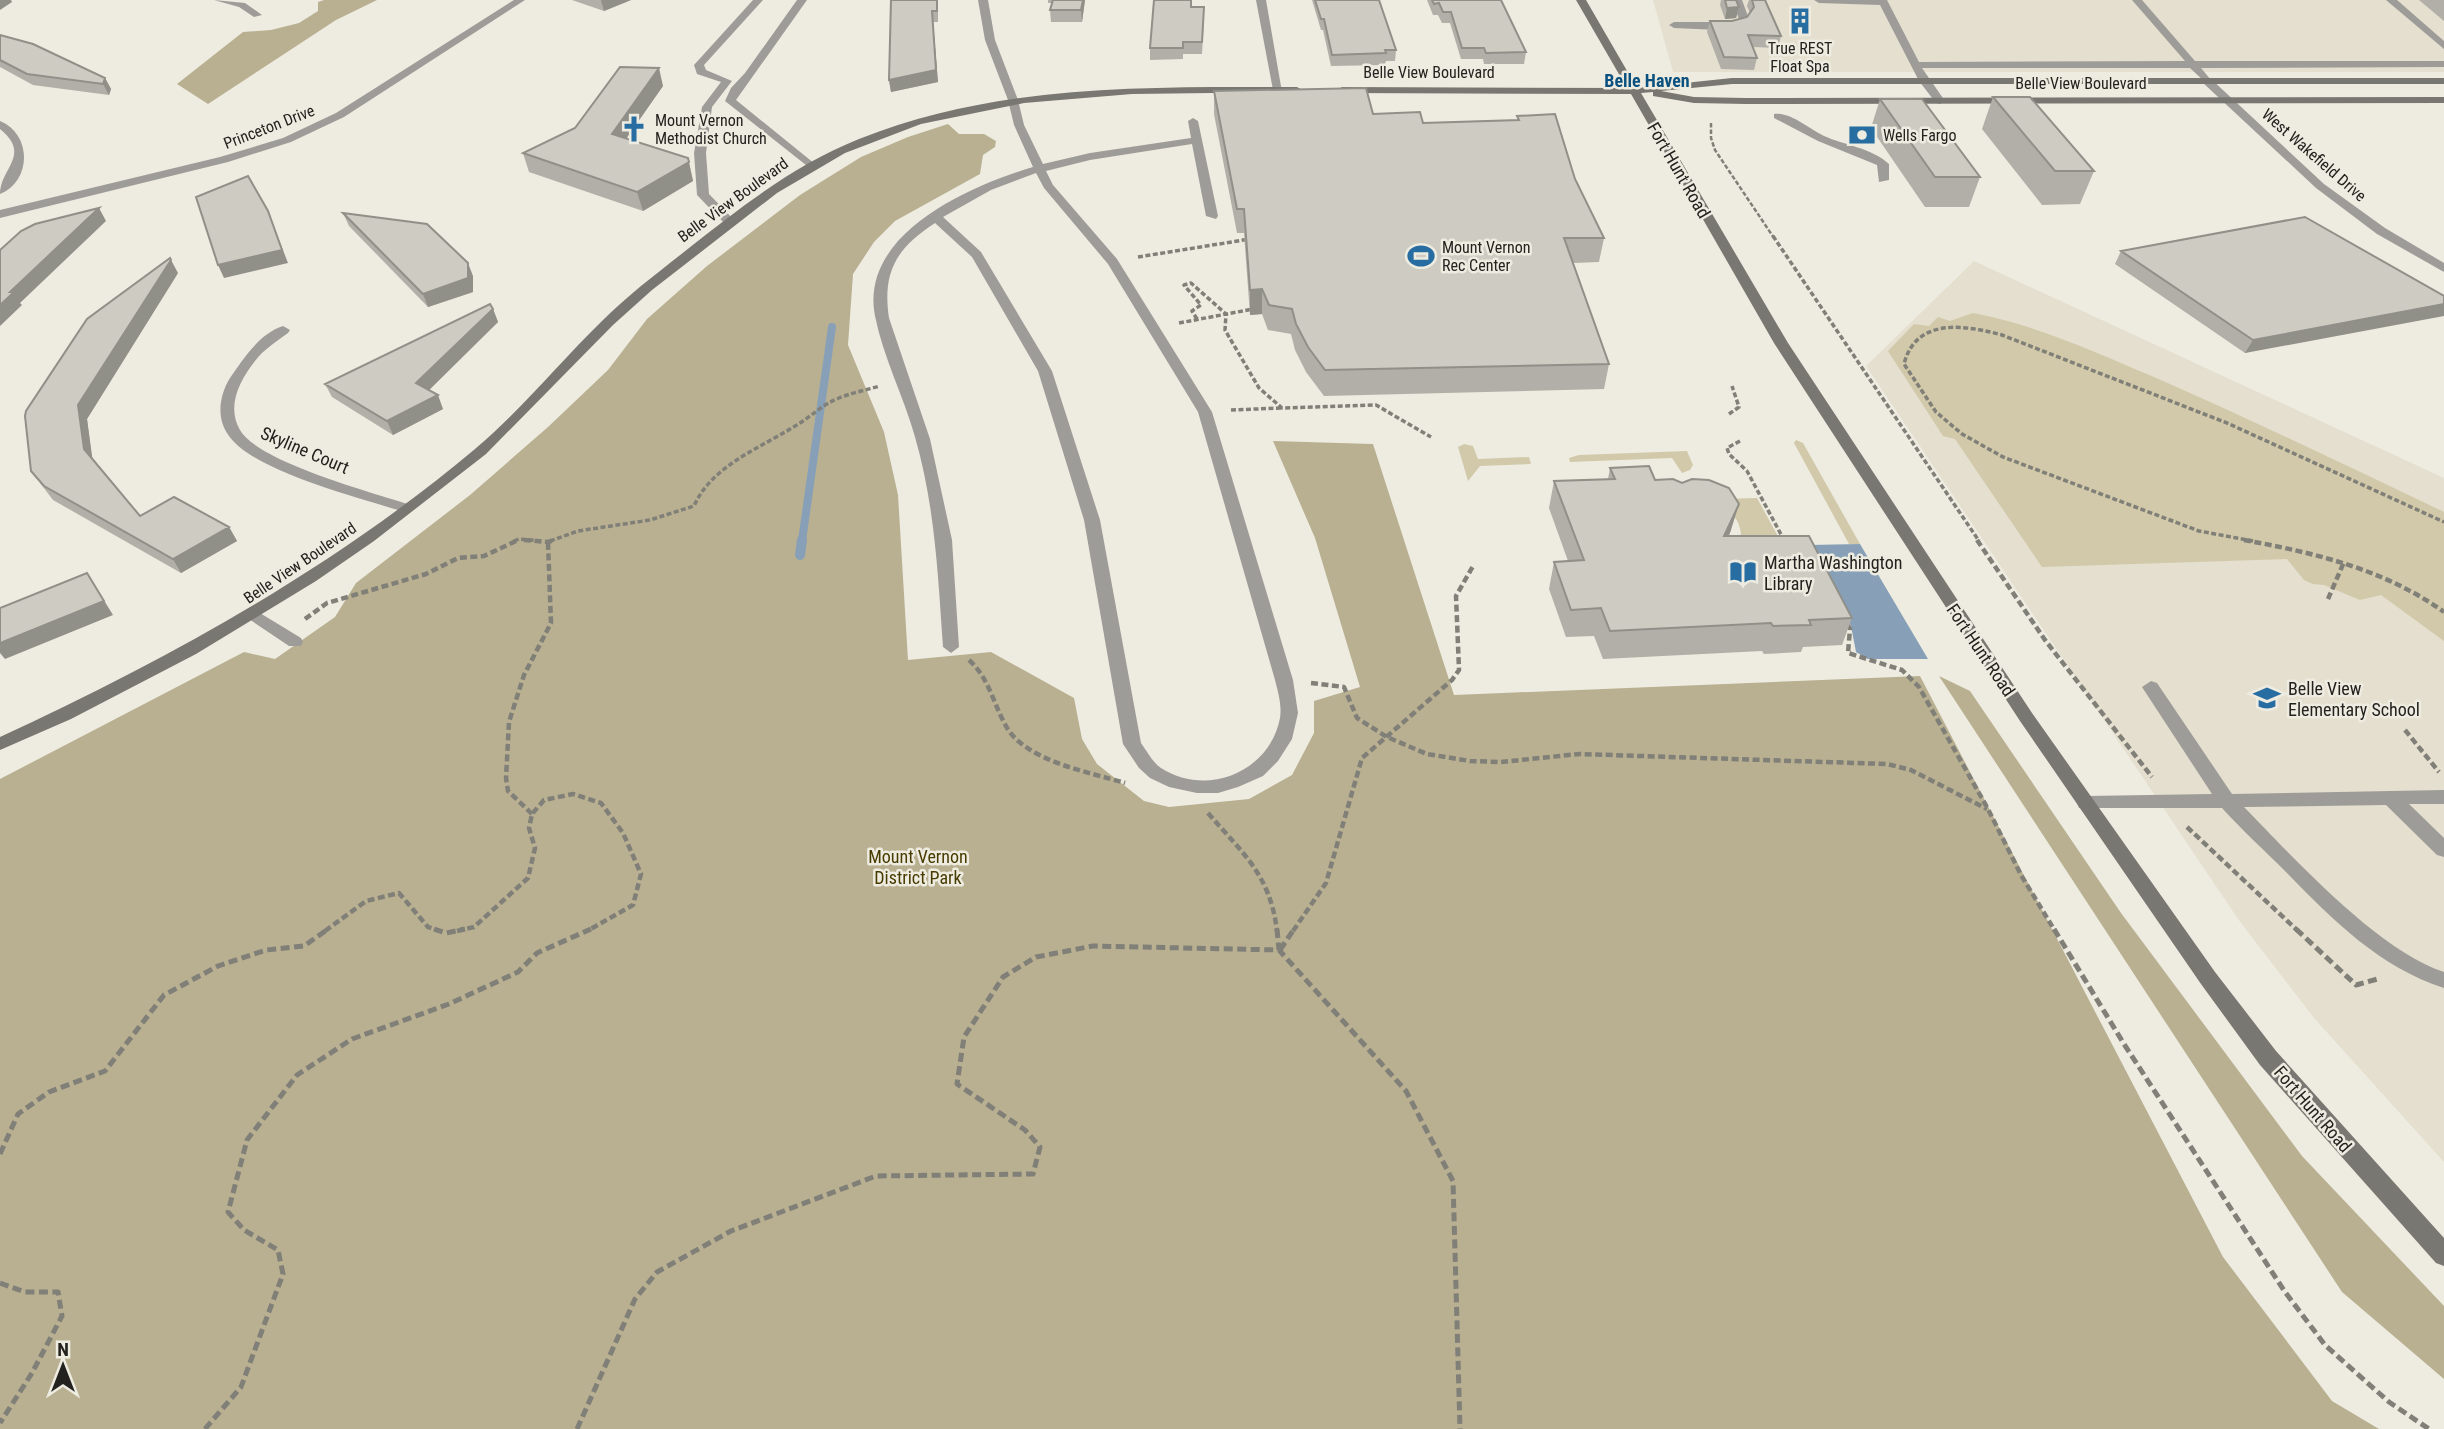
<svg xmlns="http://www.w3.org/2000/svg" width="2444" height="1429" viewBox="0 0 2444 1429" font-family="'Roboto Condensed',sans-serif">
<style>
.built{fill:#e4dfce}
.green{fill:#d1c9a9}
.forest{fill:#b9b091}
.water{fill:#87a0b7}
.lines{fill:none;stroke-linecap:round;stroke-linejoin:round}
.stream-far1{stroke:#87a0b7;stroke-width:8}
.stream{stroke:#87a0b7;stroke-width:10}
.path-far3{stroke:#807f78;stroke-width:2.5;stroke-dasharray:4.5 2;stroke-linecap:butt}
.path-far2{stroke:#807f78;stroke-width:3.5;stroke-dasharray:5 2.5;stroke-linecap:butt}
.path-far1{stroke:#807f78;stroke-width:4.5;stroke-dasharray:7 3.5;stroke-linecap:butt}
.path{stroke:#807f78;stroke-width:5;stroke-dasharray:9 4.5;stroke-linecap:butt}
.lane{fill:#9e9c98;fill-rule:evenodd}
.street{fill:#9e9c98;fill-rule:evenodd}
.secondary{fill:#787771;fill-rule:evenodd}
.wall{fill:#b1afa7}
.shaded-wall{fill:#908f88}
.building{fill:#ceccc2;stroke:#908f88;stroke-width:2}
.labels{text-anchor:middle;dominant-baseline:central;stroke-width:5;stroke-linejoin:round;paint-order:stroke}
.far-poi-label{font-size:16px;fill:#23221e;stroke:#eeece1;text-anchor:start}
.far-street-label{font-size:16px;fill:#23221e;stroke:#eeece1}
.far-quarter-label{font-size:18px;font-weight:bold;fill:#0b517f;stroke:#eeece1}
.street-label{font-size:18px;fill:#23221e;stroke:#eeece1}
.poi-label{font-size:18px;fill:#23221e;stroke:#eeece1;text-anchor:start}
.park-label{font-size:18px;fill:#483b00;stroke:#eeece1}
</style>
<rect width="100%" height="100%" fill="#eeece1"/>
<!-- built -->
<path class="built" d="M1653,0h791v72h-771z
M1974,261l470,217v684l-130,-144 -76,-99 -372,-553z"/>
<!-- green -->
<path class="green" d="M1973,313c63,12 122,39 181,64 98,43 194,89 290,135v129l-63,-46 -21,5 -36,-15 -11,-1 -9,-4 -17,-21 -245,8 -87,-128 -12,-3 -55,-85 26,-27 15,2 9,-9 12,4z
M1796,440l7,3 57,101h-11l-55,-101z
M1464,444l9,2 5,13 51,-2 2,7 -51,2 -12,15 -10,-34z
M1687,451l6,14 -3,5 -8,3 -10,-15 -102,4 -1,-4 10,-3z
M1757,498l28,51h16l43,79 -2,17 -42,-82 -119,6 -10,-19c22,-1 59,8 70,-16 -3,-29 -31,-29 -53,-34z"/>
<!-- forest -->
<path class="forest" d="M324,0h53l-41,20 -128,84 -31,-20 66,-52 28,-2 28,-7 19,-12v-9z
M948,124l11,10h25l12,7 -1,6 -12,8 -3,19 -85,47 -21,21 -21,32 -5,71 36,87 14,63 10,165 83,-8 83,46 8,41 15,25 47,37 25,6 80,-8 43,-24 22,-42v-32l46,-14 -45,-149 -42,-97 100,3 81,251 466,-19 303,581 109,144 47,28h-2379v-650l244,-127 31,7 60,-42 21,-34 114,-88 78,-68 60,-57 39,-51 60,-53 93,-71 61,-38 47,-20z
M1939,676l31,15 151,222 181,243 142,150v73l-102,-87z"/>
<!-- water -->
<path class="water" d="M1860,544l68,115h-60l-12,-7 -5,-26 -42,-81z"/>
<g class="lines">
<!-- stream-far1 -->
<path class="stream-far1" d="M802,541l30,-214"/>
<!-- stream -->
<path class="stream" d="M800,555l2,-15"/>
<!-- path-far3 -->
<path class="path-far3" d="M1711,123v15l4,12 59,88"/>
<!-- path-far2 -->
<path class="path-far2" d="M1773,236l206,305
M1138,257l112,-18
M1197,319l-5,-8 9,-6 -17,-20 7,-2 35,31 -1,16 34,58 23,20 94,-3 55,32
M1179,323l74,-14
M1231,410l50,-2
M1729,414l10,-7 -7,-21
M1740,441l-13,7 2,6 18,17 37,69
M514,541l5,-2 22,2
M550,541l28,-10 72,-11 44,-14c19,-43 72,-60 109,-85 12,-8 21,-17 36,-23 12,-5 27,-8 41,-12
M2253,541l-54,-10 -196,-74 -41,-23 -26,-22 -32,-48c12,-47 61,-39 98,-29l225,88 217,99"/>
<!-- path-far1 -->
<path class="path-far1" d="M524,540l24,2 7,-2
M1977,540l68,100 107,137
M2244,540c71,13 140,29 200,72
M2328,599l16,-37
M305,619l22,-16 99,-29 32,-16 26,-2 34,-16
M1847,624l3,5 -2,24 54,17 17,17 69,122 33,66 34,56
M969,660c20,18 24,43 37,66 19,35 83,46 119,57
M1311,683l33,4 13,31 30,19 40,17 43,7 31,1 78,-8 308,10 24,6 76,39
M2405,730l34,42
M1208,813c35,41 62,61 69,118
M532,814l-24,-23 -2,-13 3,-56 15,-47 27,-52 -3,-81
M2187,827l111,104
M325,931l41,-30 33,-8 29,34 11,4
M457,931l17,-4 54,-49 7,-30 -6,-20 3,-14 12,-14 29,-6 28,9 22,30 18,41 -8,31 -46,26
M1293,931l33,-48 36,-125 90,-78 7,-10 -3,-74 17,-30"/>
<!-- path -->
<path class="path" d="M434,929l12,4 19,-4
M1277,929l2,21
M2054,929l70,115 161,248 40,53 64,57 40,27
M2296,929l60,56 25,-7
M1280,950l14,-21
M0,1154l18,-40 31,-22 56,-21 59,-76 54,-29 48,-16 38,-4 24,-17
M0,1283l25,9h33l4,24 -30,57 -32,50
M205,1429l36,-42 42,-113 -5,-24 -34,-20 -16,-18 19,-72 50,-65 55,-36 97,-35 69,-32 19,-19 54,-24
M577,1429l58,-130 22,-27 74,-41 145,-55 157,-2 7,-27 -15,-17 -68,-46 7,-47 39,-60 33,-20 57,-11 186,4 127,141 47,90 7,248"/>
<!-- lane -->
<path class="lane" d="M753,0h10l-59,65 2,5 26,11 -20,26 -6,46 3,41 27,28 -6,4 -4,-1 -29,-30 -3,-42 8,-46 19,-25 -24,-8 -3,-9z
M797,0h10l-71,100 79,64 2,2 -6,3 -86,-68 6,-13 14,-15z
M1732,0h10l7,19 -7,8 -23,3 -45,-2 -5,-3 5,-3h62l3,-3z
M1814,0h73l32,62 266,-1 -53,-61h10l53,61h249v6l-243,1 10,12 -5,3 -16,-15h-268l23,33 -5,3 -4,-1 -17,-22 -39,-76 -61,-2z
M2386,0h11l47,41v8z
M1013,97l5,3 6,25 19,39 47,-11 101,-15 -3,-17 5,-3 5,3 20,95 -2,3 -10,-3 -14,-72 -102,16 -44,11 7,14 64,74 95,153 81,268 5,33 -6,26 -14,22 -15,15 -25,11 -20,6h-21l-28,-6 -19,-9 -11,-10 -16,-24 -39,-224 -46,-149 -66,-114 -37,-34c-38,25 -53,48 -46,95l41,121 22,101 7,107 -8,6 -8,-6c-5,-71 -8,-141 -28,-210 -11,-40 -32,-80 -40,-121 -16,-82 94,-130 158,-149l-19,-42 -6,-25zM1036,173l8,15 64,76 90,148 77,268c3,12 7,25 5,38 -10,53 -72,80 -119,50 -9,-6 -14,-17 -20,-25l-41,-223 -48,-149 -71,-119 -38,-35 48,-27z
M1774,114c17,-2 35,15 50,22 20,9 48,12 65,28v16l-10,2 -2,-17 -59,-24 -44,-23z
M2151,681l6,2 75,111 212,-4v14h-35l35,34v19l-7,-2 -51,-50 -142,2c50,51 133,143 200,165v16c-65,-21 -111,-68 -158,-116 -21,-21 -44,-42 -64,-64h-143l-2,-5 2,-5 7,-2 126,-2 -70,-107z"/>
<!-- street -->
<path class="street" d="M214,0l31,3 17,12 -8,2 -15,-10z
M514,0h11l-181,117 -53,25 -63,20 -228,56v-8l220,-53 63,-19 53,-25z
M978,0h10l7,40 23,60 -1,2 -9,-2 -23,-60z
M1256,0h10l16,92 -9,-2z
M2202,78h8l114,106 61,44 59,35v9l-67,-38 -61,-46 -114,-106z
M0,121c32,13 32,60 0,73 0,-26 32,-39 0,-65z
M283,326l7,4 -2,3c-11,8 -25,17 -33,28 -15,19 -29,45 -15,69 18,32 134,63 171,75l3,3 -3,3h-10c-41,-13 -153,-41 -174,-78 -11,-17 -7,-39 3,-55 13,-19 30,-45 53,-52z
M255,610l46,28 2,4 -2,4h-12l-40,-27 -2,-4 2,-4z"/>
<!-- secondary -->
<path class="secondary" d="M1576,0h10l51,88 95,-10h712v6h-712l-71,7 33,6 52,1 698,-1v6l-698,1 -52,-1 -41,-7v-4l-12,1 147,250 244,370 183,259 61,79 168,187v28l-8,-3 -176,-198 -59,-81 -181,-263 -246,-378 -143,-249 -289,-1 -5,-3 5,-3 285,1z
M1297,87l5,3 -1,2 -169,2 -108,9 -103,21 -76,29 -68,40 -125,97 -39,35 -127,129 -112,87 -58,40 -120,73 -125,65 -71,31v-13c169,-78 332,-168 475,-288 46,-39 84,-86 127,-128 27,-27 57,-49 87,-73 53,-42 107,-84 170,-109 139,-56 291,-52 438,-52z"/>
</g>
<!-- wall -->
<path class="wall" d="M572,0h59l-27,11z
M938,0v22h-5l5,60 -47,10 -2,-12z
M1048,0h37l-3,22h-31l-1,-12 2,-7h-4z
M1312,0h67l17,50 -1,11h-9l-1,4 -54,1 -8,-36h-2z
M1427,0h74l25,52 -2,12h-40l-1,-5h-22l-11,-36h-8l-4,-8h-5z
M1721,0h15l3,7 -3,11 -11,1 -5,-14z
M1749,0h16l16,36 -3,12 -25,-1 4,11 -3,12 -33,-1 -14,-37 3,-11h22l15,-4 3,-4 -3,-7z
M2419,0h25v21z
M1204,18l-2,36h-19v5l-33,1v-12z
M0,35l105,43 6,11 -2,6 -76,-10 -33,-18z
M663,86l-37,52 62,20 5,23 -50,30 -114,-39 -6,-19z
M1214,91l159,23 50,9 94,-3v-4l58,63 29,59 -5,24 -26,1 36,101 -5,25 -280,7 -18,-24 -11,-22 -4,-16 -23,-4 -6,-16 -12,1 -6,-82h-7l-23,-119z
M1993,97l101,74 -14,33 -38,1 -60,-76z
M1880,99l100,78 -11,30h-44l-54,-79z
M343,213l130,63v16l-45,15 -79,-81z
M2121,251l323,45 -199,57 -130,-89z
M178,273l-91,146 5,40 48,57 89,11 8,14 -56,32 -128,-73 -22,-29z
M493,309l5,13 -69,68 14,19 -50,26 -61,-38 -7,-13z
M1610,468l45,12 76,50 -2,6 123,82 -10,27 -39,2 -2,5 -37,2 -2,-3 -159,8 -9,-23 -28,1 -17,-48 5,-27 14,-1 -19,-53 5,-27 54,-2z"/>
<!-- shaded-wall -->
<path class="shaded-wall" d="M0,0h11l1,2 -12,8z
M601,0h30l-27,11z
M1083,0h2l-3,22 -1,-12z
M1739,7l-3,11 -11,1 2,-11z
M932,11l6,71 -47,10 -2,-12z
M659,68l4,18 -46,66 -5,-18z
M105,78l6,11 -2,6 -6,-11z
M688,158l5,23 -50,30 -6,-19z
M99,208l7,13 -86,82 2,2 -22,21v-21l10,-13z
M268,211l20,52 -64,15 -6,-13z
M171,260l7,13 -91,146 6,44 -9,-14 -6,-44z
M468,263l5,13v16l-45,15 -5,-13z
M1262,289v25l-12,1v-25z
M2444,304v12l-199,37 8,-13z
M493,309l5,13 -76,75 -6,-14z
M438,395l5,14 -50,26 -6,-14z
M1739,504l-8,26 -15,33 8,-27z
M229,527l8,14 -56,32 -8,-14z
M87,573l26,42 -108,44 -5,-6v-10z"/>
<!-- building -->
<path class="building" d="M891,0h46v11h-5l4,59 -47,10z
M1053,0h30l-2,10h-31z
M1154,0h37v7h13l-2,35h-19v6h-33z
M1315,0h64l17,50h-11l1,3 -54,2 -8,-36h-3z
M1432,0h69l25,52 -40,1 -2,-5h-22l-11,-36h-8l-4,-9 -5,1z
M1725,0h11l3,7 -12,1z
M1752,0h13l16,36 -33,-1 9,23 -33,-1 -14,-36h22l15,-4 7,-10z
M0,35l33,9 72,34 -2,6 -76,-10 -27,-14z
M620,67l39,1 -47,66 76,24 1,4 -52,30 -114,-39 52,-25z
M1366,88l7,26 47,-2 3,11 96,-3 -2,-4 38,-2 20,65 29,59h-40l45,126 -284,6 -17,-23 -12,-23 -4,-15 -23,-4 -7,-16 -12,1 -6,-81h-7l-23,-118z
M1993,97h37l64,74h-39z
M1880,99h42l58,78h-45z
M248,176l20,35 14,39 -64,15 -22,-68z
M99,208l-89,84h4l-14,13v-55l21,-19 14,-7z
M343,213l84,11 41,39v15l-45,16z
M2305,217l139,79v8l-191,36 -132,-89z
M170,258l1,2 -93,145 6,44 56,67 34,-19 55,30 -56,32 -129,-73 -13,-15 -6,-55 1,-5 61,-92z
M490,304l3,5 -77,74 22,12 -51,26 -62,-37z
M1649,466l6,14 18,-1 9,4 10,-4 17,1 20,8 10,16 -15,32h85l43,82 -43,2 2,5 -38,1 -2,-3 -161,8 -9,-23 -30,2 -17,-48 30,-2 -30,-79 61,-2 -5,-11z
M87,573l17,28 -104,42v-35z"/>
<!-- icons -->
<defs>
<g id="building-bare" transform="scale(2.1)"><path d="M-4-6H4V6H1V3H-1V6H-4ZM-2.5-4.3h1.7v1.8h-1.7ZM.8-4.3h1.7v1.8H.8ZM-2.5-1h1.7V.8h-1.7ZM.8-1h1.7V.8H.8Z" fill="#276da1" stroke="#eeece1" stroke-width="2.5" paint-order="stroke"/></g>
<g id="church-bare" transform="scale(2.1)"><path d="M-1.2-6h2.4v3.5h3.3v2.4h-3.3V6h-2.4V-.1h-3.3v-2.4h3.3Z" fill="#276da1" stroke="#eeece1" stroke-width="2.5" paint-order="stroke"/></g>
<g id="bank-bare" transform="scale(2.1)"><path d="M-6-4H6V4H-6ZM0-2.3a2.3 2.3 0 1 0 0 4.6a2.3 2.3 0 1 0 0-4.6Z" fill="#276da1" stroke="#eeece1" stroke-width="2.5" paint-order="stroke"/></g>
<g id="stadium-bare" transform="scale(2.1)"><path d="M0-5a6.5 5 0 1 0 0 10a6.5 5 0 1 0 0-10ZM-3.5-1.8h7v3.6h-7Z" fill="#276da1" stroke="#eeece1" stroke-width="2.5" paint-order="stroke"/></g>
<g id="library-bare" transform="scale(2.1)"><path d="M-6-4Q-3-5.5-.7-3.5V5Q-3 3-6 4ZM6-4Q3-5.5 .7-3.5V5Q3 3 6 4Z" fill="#276da1" stroke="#eeece1" stroke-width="2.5" paint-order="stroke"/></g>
<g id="school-bare" transform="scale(2.1)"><path d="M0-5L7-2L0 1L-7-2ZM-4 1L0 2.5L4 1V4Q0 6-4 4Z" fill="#276da1" stroke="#eeece1" stroke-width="2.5" paint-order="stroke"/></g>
</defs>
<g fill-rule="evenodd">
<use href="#building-bare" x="1800" y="21"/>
<use href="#church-bare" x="634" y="129"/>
<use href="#bank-bare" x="1862" y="135"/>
<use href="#stadium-bare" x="1421" y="256"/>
<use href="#library-bare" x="1743" y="572"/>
<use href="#school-bare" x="2267" y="698"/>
</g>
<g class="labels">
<!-- far-poi labels -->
<g class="far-poi-label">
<text x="1800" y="48" text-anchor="middle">True REST<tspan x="1800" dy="18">Float Spa</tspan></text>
<text x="655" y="120">Mount Vernon<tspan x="655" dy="18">Methodist Church</tspan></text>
<text x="1883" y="135">Wells Fargo</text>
<text x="1442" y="247">Mount Vernon<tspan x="1442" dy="18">Rec Center</tspan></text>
</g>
<!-- far-street labels -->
<g class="far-street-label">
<text x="1429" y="72">Belle View Boulevard</text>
<text x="2081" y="83">Belle View Boulevard</text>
<text transform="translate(269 127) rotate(-21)">Princeton Drive</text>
<text transform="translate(2314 155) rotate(41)">West Wakefield Drive</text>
<text transform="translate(733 200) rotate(-36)">Belle View Boulevard</text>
<text transform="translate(300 563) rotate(-34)">Belle View Boulevard</text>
</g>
<!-- far-quarter labels -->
<g class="far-quarter-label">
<text x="1647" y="80">Belle Haven</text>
</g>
<!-- street labels -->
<g class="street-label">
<text transform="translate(1679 170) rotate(60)">Fort Hunt Road</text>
<text transform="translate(305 450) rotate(23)">Skyline Court</text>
<text transform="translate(1981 650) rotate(56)">Fort Hunt Road</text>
<text transform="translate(2313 1109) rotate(49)">Fort Hunt Road</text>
</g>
<!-- poi labels -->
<g class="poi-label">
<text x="1764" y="562">Martha Washington<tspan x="1764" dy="21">Library</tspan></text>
<text x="2288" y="688">Belle View<tspan x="2288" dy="21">Elementary School</tspan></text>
</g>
<!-- park labels -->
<g class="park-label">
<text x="918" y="856">Mount Vernon<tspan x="918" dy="21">District Park</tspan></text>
</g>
</g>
<!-- north arrow -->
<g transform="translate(63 1366)" stroke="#eeece1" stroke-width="5" paint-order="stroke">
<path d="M0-5L12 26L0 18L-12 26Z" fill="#23221e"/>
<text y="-10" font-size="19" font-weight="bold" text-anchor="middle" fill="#23221e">N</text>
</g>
</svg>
